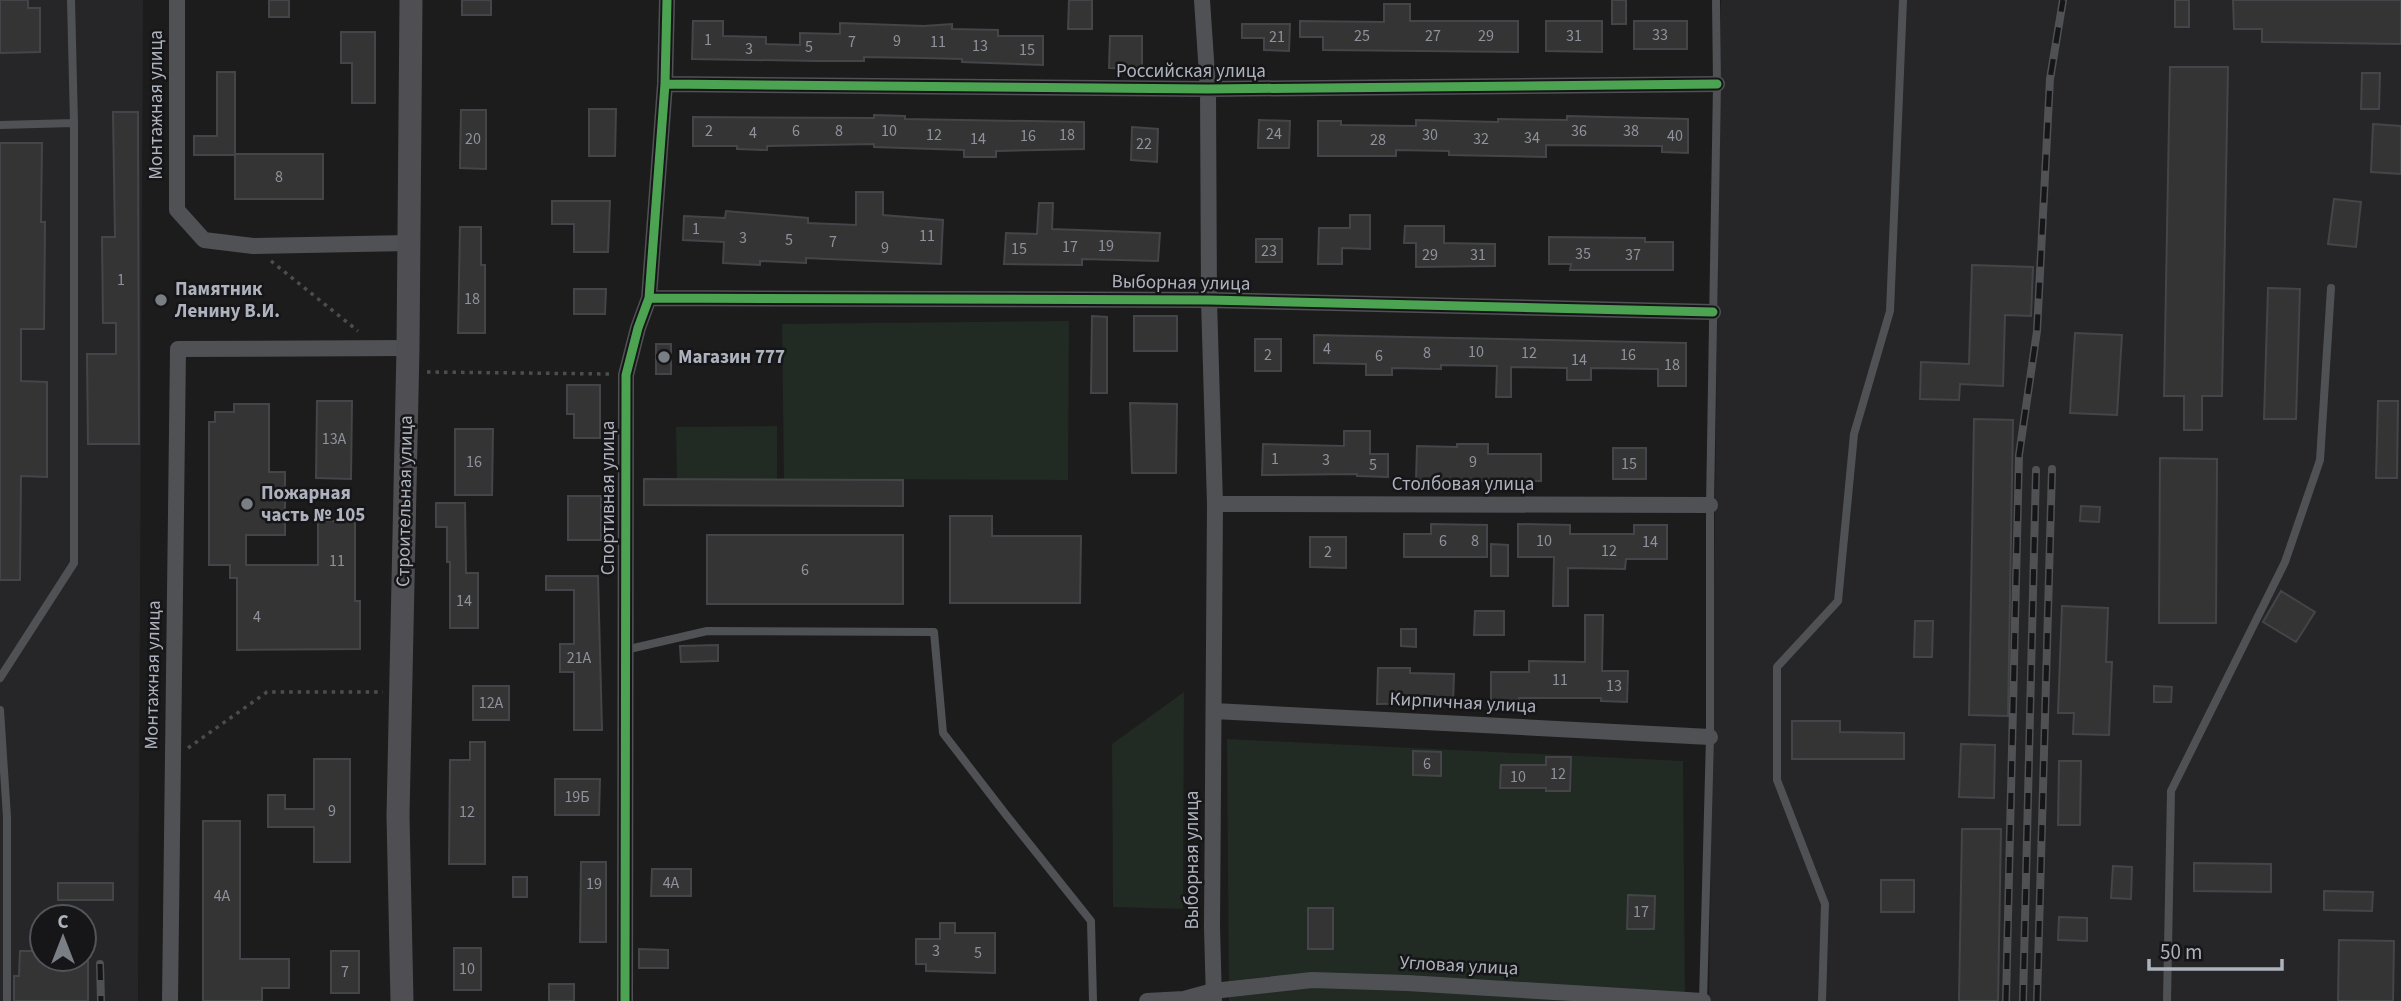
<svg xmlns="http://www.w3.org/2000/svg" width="2401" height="1001" viewBox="0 0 2401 1001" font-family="'Source Sans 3',sans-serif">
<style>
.built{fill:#262628;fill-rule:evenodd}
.green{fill:#212a23}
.building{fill:#343434;stroke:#444548;stroke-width:2}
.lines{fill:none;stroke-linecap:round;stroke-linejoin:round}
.path{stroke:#4c4d50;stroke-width:3.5;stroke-dasharray:3.5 5;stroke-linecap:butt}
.lane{stroke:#505155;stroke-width:8}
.street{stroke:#505155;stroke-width:16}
.secondary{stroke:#4f4f53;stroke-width:23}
.rail-casing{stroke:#505154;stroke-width:8}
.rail{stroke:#161618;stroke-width:5;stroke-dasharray:16;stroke-linecap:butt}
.cycleway-casing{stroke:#161618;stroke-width:13}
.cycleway{stroke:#4ca352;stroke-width:9}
.poi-dot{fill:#7a7e85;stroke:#161618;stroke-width:2.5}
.labels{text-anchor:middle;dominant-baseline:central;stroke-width:5;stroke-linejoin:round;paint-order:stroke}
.number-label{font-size:16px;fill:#8f929b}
.street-label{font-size:19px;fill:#adb2bd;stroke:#161618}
.poi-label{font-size:19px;font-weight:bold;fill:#adb2bd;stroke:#161618;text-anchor:start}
</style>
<rect width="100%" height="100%" fill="#1c1c1c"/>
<!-- built -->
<path class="built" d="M0,0h143l-5,1001h-138zM42,917h42v42h-42z
M1721,0h680v1001h-692z"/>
<!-- green -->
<path class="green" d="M1069,321l-1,159 -284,-1 -2,-155z
M777,426v53l-100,1 -1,-53z
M1184,692l-1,217 -70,-2 -1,-163z
M1227,739l456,22 2,240h-456z"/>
<!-- building -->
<path class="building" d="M0,0h28v8h12v44l-40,1z
M269,0h20v17h-20z
M462,0h29v15h-29z
M1069,0h23v29h-24z
M1612,0h14v24h-14z
M2175,0h14v27h-14z
M2233,0h168v44l-139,-2v-13h-28z
M1384,4h26v17h108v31l-195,-2v-13h-23v-16l84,1z
M693,21h30v15l43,1v7l34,1v-12l40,1v-11l84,3 28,-2v5l46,1v6h45v29l-81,-3v-3l-39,-1 -59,-1v4h-46l-126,-2z
M1546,21h56v31l-56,-1z
M1634,21h53v28h-53z
M1242,24h48l-1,27 -25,-1v-12h-22z
M341,32h34v71h-23v-40h-11z
M1110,36h32v33l-33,-1z
M2170,67h58l-6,329h-20v34h-18v-34h-20z
M217,72h18v82h88v45h-88v-44h-41v-19h23z
M2362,73h18l-1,36h-18z
M589,109h27l-1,47h-26z
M461,110h25v59l-26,-1z
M113,112h25l1,332h-51l-1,-90h29v-31h-13l-1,-86h13z
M874,115l31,1v3l179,3v27l-88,2v6h-32v-7l-90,-3v-3l-107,2v4l-30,-1v-3h-44v-29l181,1z
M1567,116l121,3v34l-26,-1v-6l-116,-1v12l-97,-2v-4l-53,-1v6h-78v-35h23v4l75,1v-6l82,2v-3l69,1z
M1259,120l31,1 -1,27h-31z
M2373,124l28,2v48l-30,-2z
M1132,127l26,2 -1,33 -26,-2z
M0,143h42l-1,79h4l-1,107h-23v52l26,1v95l-26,-1 -1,104h-20z
M856,192h27v23l60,5 -2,44 -135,-6v5l-46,-2v4l-37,-2 1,-21 -41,-2 1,-24 41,2 1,-7 82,7v5l48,2z
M2334,199l27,3 -5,45 -28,-3z
M552,201h58l-2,51h-34v-28h-22z
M1039,203h14l-1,26 108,4 -2,28 -76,-2v6l-78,-1 2,-31 31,1z
M1350,215h20v34l-28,-1v16h-24l1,-36h31z
M1405,226h39v17l51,1v22l-79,1v-24h-12z
M460,227h21v38h4v68h-27z
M1549,237l96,1v4h28v28h-103l1,-6h-22z
M1256,239h26v23h-26z
M1972,265l61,2 -2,49 -26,-1 -2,71 -43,-2 -1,16 -39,-1 1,-37 48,2z
M2268,288l32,1 -4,130h-32z
M574,289h32l-1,25h-31z
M1092,316l15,1v76h-16z
M1134,316h43v35h-43z
M2075,333l47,2 -5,80 -47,-2z
M1314,335l372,8v43h-28v-17l-67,-1v12h-24v-12l-56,-1v30h-15l1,-31 -56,-1v4l-49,-1v7h-26v-11l-52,-1z
M1255,339h26v32h-26z
M656,344h15v30h-15z
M567,385h33v53h-26v-24h-7z
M317,401h35l-1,78 -35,-1z
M2378,401h20l-1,77h-21z
M1130,403l47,1 -1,69h-44z
M234,404h35v68h16v63h-39v30h72v-44h37v80h5v48l-123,1v-72h-7v-13h-21v-143h6v-10h19z
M1974,419l39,1 -5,296 -39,-1z
M455,429h38l-1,66h-37z
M1344,431h26v23h18v23l-31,-1v-2l-95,1 1,-31 81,2z
M1457,444h31v10h53v27l-125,-1 1,-34 40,1z
M1613,448h33v31h-33z
M2160,458l57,1 -1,164h-57z
M644,479l259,1v26l-259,-1z
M568,496h33v44h-33z
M436,503h29l1,70h12v55h-28v-66h-3v-35h-11z
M2081,506l19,1 -1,15 -19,-1z
M950,516h42v20h89l-1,67h-130z
M1431,524l56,1v32h-83v-23h27z
M1518,524l52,1v9h64v-9h33v34h-41l-1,10 -57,-1v38h-15l1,-49h-36z
M707,535h196v69h-196z
M1310,537h36v31l-36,-1z
M1491,544l17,1v31h-17z
M546,576h52l4,154h-28v-58h-14v-28h14v-54h-28z
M2281,591l34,21 -19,30 -33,-20z
M2062,606l46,2 -2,54h6l-3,73 -36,-1 1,-21h-16z
M1475,611h29v24h-30z
M1585,615h18l-1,56h26l-1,31 -26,-1v-3h-82v4l-28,-1v-29h38v-11l56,1z
M1915,621h18l-1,36h-18z
M1401,629h15v18l-15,-1z
M718,645v16l-37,1 -1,-16z
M1378,668h32v5l44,1 -1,29 -76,1z
M473,686h36v34h-36z
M2154,686l18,1 -1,15h-17z
M1792,721h48v11l64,1v26h-112z
M470,742h15v122h-36l1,-104h20z
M1961,744l34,1 -1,53 -35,-1z
M1413,751l28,1v24l-28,-1z
M1546,757h25l-1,34h-24v-3h-46l1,-23h45z
M314,759h36v103h-36v-35h-46v-32h17v14h29z
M2059,761h22l-1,64h-22z
M555,779h45l-1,36h-44z
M203,821h37v138h49v29h-27v13h-59z
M1962,829h39l-3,172h-39z
M581,862h25v80h-26z
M2194,863l77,1v28l-77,-1z
M2113,866l19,1 -1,32 -20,-1z
M652,869h39v27h-40z
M513,877h14v20h-14z
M1881,880h33v32h-33z
M58,883h55v17h-55z
M2324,891l49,1 -1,19 -48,-1z
M1628,895l27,1 -1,33h-27z
M1308,908h25v41h-25z
M2059,917l28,1v23l-29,-1z
M940,923h15v10h40v40l-69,-2v-7h-10v-25h24z
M2339,940l55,1 -1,60h-55z
M454,948h27v42h-27z
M639,949l29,1v18h-29z
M20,951h22v8h46v42h-74v-25h5z
M331,951h28v42h-28z
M549,984h25v17h-25z"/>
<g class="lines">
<!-- path -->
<path class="path" d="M271,261l87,70
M427,372l185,2
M188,748l79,-56h116"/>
<!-- lane -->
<path class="lane" d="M0,125l74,-2
M625,650l82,-19 227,1 9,101 64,83 84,105 2,80
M0,678l74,-115v-440l-3,-123
M0,710l7,107v184
M1703,1001l7,-264v-232l7,-421 -1,-84
M1822,1001l3,-97 -48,-124v-113l61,-66 16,-167 36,-123 13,-311
M2167,1001l4,-210 114,-229 35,-102 11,-172"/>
<!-- street -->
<path class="street" d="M177,0v210l27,30 49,6 156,-3
M1202,0l6,89 1,211 6,204 -3,423 2,74
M665,84l543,5 509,-5
M649,298l560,2 504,12
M1215,504l495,1
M1214,711l496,26
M170,1001l8,-652 230,-1
M625,1001l1,-626 12,-47 11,-30 16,-214 2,-84
M1147,1001l37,-2 29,-8 99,-11 95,3 296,18"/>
<!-- secondary -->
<path class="secondary" d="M402,1001l-4,-185 10,-468 3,-348"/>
<!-- rail casing -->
<g class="rail-casing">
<path id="rail" d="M100,964l1,37
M2006,1001l13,-546 18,-124 13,-252 13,-79
M2023,1001l13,-531
M2037,1001l15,-532"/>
</g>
<!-- rail -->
<use href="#rail" class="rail"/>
<!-- cycleway casing -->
<g class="cycleway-casing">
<path id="cycleway" d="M665,84l543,5 509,-5
M649,298l560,2 504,12
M625,1001l1,-626 12,-47 11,-30 16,-214 2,-84"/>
</g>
<!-- cycleway -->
<use href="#cycleway" class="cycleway"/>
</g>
<!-- markers -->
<g class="poi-dot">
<circle cx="161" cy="300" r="7"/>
<circle cx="664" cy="357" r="7"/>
<circle cx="247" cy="504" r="7"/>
</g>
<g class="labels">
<!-- number labels -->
<g class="number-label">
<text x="1660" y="35">33</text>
<text x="1362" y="36">25</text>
<text x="1433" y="36">27</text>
<text x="1486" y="36">29</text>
<text x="1574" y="36">31</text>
<text x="1277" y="37">21</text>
<text x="708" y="40">1</text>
<text x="897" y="41">9</text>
<text x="852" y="42">7</text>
<text x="938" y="42">11</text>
<text x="980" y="46">13</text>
<text x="809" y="47">5</text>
<text x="749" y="49">3</text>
<text x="1027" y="50">15</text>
<text x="709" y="131">2</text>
<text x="796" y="131">6</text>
<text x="839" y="131">8</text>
<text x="889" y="131">10</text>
<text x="1579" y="131">36</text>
<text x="1631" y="131">38</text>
<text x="753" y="133">4</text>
<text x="1274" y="134">24</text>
<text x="934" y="135">12</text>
<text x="1067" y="135">18</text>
<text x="1430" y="135">30</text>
<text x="1028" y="136">16</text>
<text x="1675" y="136">40</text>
<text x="1532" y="138">34</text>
<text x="473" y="139">20</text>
<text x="978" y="139">14</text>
<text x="1481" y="139">32</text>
<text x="1378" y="140">28</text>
<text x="1144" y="144">22</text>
<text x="279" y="177">8</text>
<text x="696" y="229">1</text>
<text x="927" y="236">11</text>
<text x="743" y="238">3</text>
<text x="789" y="240">5</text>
<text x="833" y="242">7</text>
<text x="1106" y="246">19</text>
<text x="1070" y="247">17</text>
<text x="885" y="248">9</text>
<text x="1019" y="249">15</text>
<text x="1269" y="251">23</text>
<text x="1583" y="254">35</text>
<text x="1430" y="255">29</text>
<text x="1478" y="255">31</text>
<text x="1633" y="255">37</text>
<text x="121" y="280">1</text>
<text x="472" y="299">18</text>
<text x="1327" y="349">4</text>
<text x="1476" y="352">10</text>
<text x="1427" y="353">8</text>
<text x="1529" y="353">12</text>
<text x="1268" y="355">2</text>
<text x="1628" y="355">16</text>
<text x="1379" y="356">6</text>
<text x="1579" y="360">14</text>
<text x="1672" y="365">18</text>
<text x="334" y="439">13А</text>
<text x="1275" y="459">1</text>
<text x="1326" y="460">3</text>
<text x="474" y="462">16</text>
<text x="1473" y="462">9</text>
<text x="1629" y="464">15</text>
<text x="1373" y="465">5</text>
<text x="1443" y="541">6</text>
<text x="1475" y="541">8</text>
<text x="1544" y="541">10</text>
<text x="1650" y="542">14</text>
<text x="1609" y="551">12</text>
<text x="1328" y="552">2</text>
<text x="337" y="561">11</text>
<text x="805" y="570">6</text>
<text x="464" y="601">14</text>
<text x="257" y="617">4</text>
<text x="579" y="658">21А</text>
<text x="1560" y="680">11</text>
<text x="1614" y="686">13</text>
<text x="491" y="703">12А</text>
<text x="1427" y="764">6</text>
<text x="1558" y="774">12</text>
<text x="1518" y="777">10</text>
<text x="577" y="797">19Б</text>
<text x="332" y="811">9</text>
<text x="467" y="812">12</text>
<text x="671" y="883">4А</text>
<text x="594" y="884">19</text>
<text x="222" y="896">4А</text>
<text x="1641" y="912">17</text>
<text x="936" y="951">3</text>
<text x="978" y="953">5</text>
<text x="467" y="969">10</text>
<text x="345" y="972">7</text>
</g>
<!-- street labels -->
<g class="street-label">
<text x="1191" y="71">Российская улица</text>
<text transform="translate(156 105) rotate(-90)">Монтажная улица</text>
<text transform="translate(1181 283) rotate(1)">Выборная улица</text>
<text x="1463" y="484">Столбовая улица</text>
<text transform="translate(608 498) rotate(-90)">Спортивная улица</text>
<text transform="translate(405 501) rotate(-89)">Строительная улица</text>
<text transform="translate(153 675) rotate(-89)">Монтажная улица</text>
<text transform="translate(1463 703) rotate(3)">Кирпичная улица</text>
<text transform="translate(1192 860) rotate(-90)">Выборная улица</text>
<text transform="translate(1459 966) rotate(3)">Угловая улица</text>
</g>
<!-- poi labels -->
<g class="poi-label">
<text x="175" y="289">Памятник<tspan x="175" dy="22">Ленину В.И.</tspan></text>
<text x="678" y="357">Магазин 777</text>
<text x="261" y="493">Пожарная<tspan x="261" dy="22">часть № 105</tspan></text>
</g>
</g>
<!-- north arrow -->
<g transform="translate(63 938)"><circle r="33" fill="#161618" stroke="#52545a" stroke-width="2"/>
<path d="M0-5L12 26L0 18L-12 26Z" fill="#7a7e85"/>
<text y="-10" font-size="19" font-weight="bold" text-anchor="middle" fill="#adb2bd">С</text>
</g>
<!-- scale -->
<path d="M2149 959v10h133v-10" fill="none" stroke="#adb2bd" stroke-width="3.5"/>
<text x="2160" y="959" font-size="21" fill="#adb2bd" stroke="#161618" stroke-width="5" paint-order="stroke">50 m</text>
</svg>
